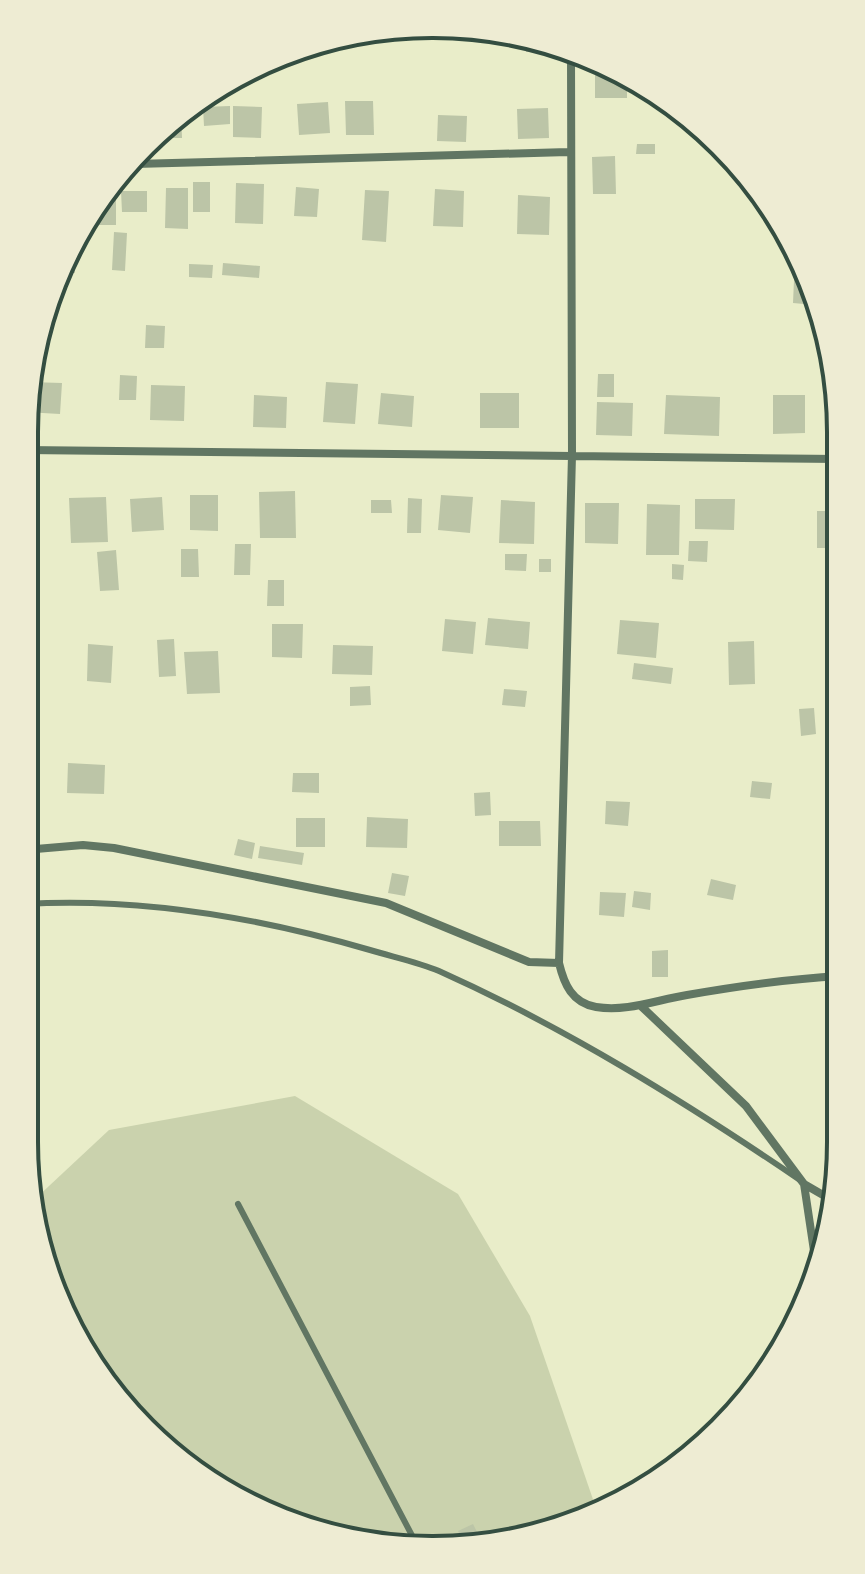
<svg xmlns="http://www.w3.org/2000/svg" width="865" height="1574" viewBox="0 0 865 1574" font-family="Arial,sans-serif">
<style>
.green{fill:#cad2ad}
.building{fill:#bcc5a7}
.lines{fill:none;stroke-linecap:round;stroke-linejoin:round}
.service{stroke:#617663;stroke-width:6}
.minor{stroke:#617663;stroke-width:8}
.rim{fill:none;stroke:#344e41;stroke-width:4}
</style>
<rect width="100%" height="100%" fill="#e9edc9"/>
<!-- green -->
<path class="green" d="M295,1096l163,98 72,122 68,198 -9,5 -129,30 -133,-13 -121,-55 -97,-90 -63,-118 -12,-73 75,-70z"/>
<!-- building -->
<path class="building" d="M527,41l10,4 -1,7h-10z
M595,67l32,8v23h-32z
M345,101h28l1,34h-28z
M328,102l2,31 -31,2 -2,-31z
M230,106v18l-26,2 -1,-19z
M233,106l29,1 -1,31 -28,-1z
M548,108l1,30 -31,1 -1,-30z
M181,111l1,27h-24l14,-17z
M438,115l29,1 -1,26 -29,-1z
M637,144h18v10h-19z
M615,156l1,38h-23l-1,-37z
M193,182h17v30h-17z
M236,183l28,1 -1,40 -28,-1z
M296,187l23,2 -2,28 -23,-1z
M166,188h22v41l-23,-1z
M435,189l29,2 -1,36 -30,-1z
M112,190h4v35h-31z
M365,190l24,1 -3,51 -24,-2z
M121,191h26v21h-25z
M518,195l32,2 -1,38 -32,-1z
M114,232l13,1 -2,38 -13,-1z
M75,255v18l-15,-1 8,-17z
M223,263l37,3 -1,12 -37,-3z
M189,264l24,1 -1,13 -23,-1z
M794,280l15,1 7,13 -1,11 -22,-2z
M146,325l19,1 -1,22h-19z
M598,374h16v23h-17z
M120,375l17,1 -1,24h-17z
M29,382l33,1 -2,31 -35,-2z
M326,382l32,2 -3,40 -32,-2z
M151,385l34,1 -1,35 -34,-1z
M381,393l33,3 -2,31 -34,-3z
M480,393h39v35h-39z
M254,395l33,2 -1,31 -33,-1z
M666,395l54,2 -1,39 -55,-2z
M773,395h32v38l-32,1z
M597,402l36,1 -1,33 -36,-1z
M295,491l1,47h-36l-1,-46z
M190,495h28v36l-28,-1z
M441,495l32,2 -3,36 -32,-3z
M106,497l2,45 -37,1 -2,-45z
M162,497l2,33 -32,2 -2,-33z
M408,498l14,1 -1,34h-14z
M695,499h40l-1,31 -39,-1z
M371,500h20l1,13h-21z
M501,500l34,2 -1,42 -35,-1z
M585,503h34l-1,41 -33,-1z
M647,504l33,1 -1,50h-33z
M817,511h21v37h-21z
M689,541h19l-1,21 -19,-1z
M235,544h16l-1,31h-16z
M181,549h17l1,28h-18z
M116,550l3,40 -19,1 -3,-39z
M505,554h22l-1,17 -21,-1z
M539,559h12v13h-12z
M672,564l12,1 -1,15 -11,-1z
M268,580h16v26h-17z
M488,618l42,4 -2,27 -43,-4z
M445,619l31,3 -3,32 -31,-3z
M620,620l39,3 -3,35 -39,-4z
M272,624h31l-1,34 -30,-1z
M174,639l2,37 -17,1 -2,-37z
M754,641l1,43 -26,1 -1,-43z
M88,644l25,2 -2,37 -24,-2z
M333,645l40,1 -1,29 -40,-1z
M218,651l2,42 -33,1 -3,-42z
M634,663l39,5 -2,16 -39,-5z
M370,686l1,19 -21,1v-19z
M504,689l23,2 -2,16 -23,-2z
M814,708l2,26 -15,2 -2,-27z
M26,710l13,2 -3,21 -12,-2z
M24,735l7,1 -4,27 -3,-1z
M68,763l37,2 -1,29 -37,-1z
M293,773h26v20l-27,-1z
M752,781l20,2 -2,16 -20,-2z
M490,792l1,23 -16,1 -1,-23z
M24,794h3l1,22 -4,1z
M606,801l24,1 -2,24 -23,-2z
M367,817l41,2 -1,29 -41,-1z
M296,818h29v29h-29z
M499,821h41l1,25h-42z
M32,825l1,15 -9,2v-16z
M238,839l17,4 -3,16 -18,-4z
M260,846l44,7 -2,12 -44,-7z
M392,873l17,3 -4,20 -17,-3z
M711,879l25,6 -3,15 -26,-5z
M634,891l17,2 -1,17 -18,-3z
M600,892l26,1 -2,24 -25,-2z
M668,950v27h-16v-26z
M473,1524l10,20 -17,3 -8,-16z"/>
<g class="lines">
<!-- service -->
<path class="service" d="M24,904c116,-7 236,14 346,46 23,7 48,12 69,21 127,57 246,131 361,209
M238,1204l179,341"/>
<!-- minor -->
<path class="minor" d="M135,164l433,-12
M25,450l813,9
M24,850l59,-5 31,3 272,55 143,59 30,1c5,21 13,40 37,44 31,5 60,-7 91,-12 51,-9 101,-16 153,-19
M559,963l13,-508 -1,-399
M641,1006l105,100 58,78 13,87
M804,1184l31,18"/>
</g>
<!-- crop -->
<path d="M0 0H865V1574H0ZM432 38H433A394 394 0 0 1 827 432V1142A394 394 0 0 1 433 1536H432A394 394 0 0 1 38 1142V432A394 394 0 0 1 432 38Z" fill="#eeecd3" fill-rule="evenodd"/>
<path class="rim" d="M432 38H433A394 394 0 0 1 827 432V1142A394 394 0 0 1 433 1536H432A394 394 0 0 1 38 1142V432A394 394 0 0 1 432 38Z"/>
</svg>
